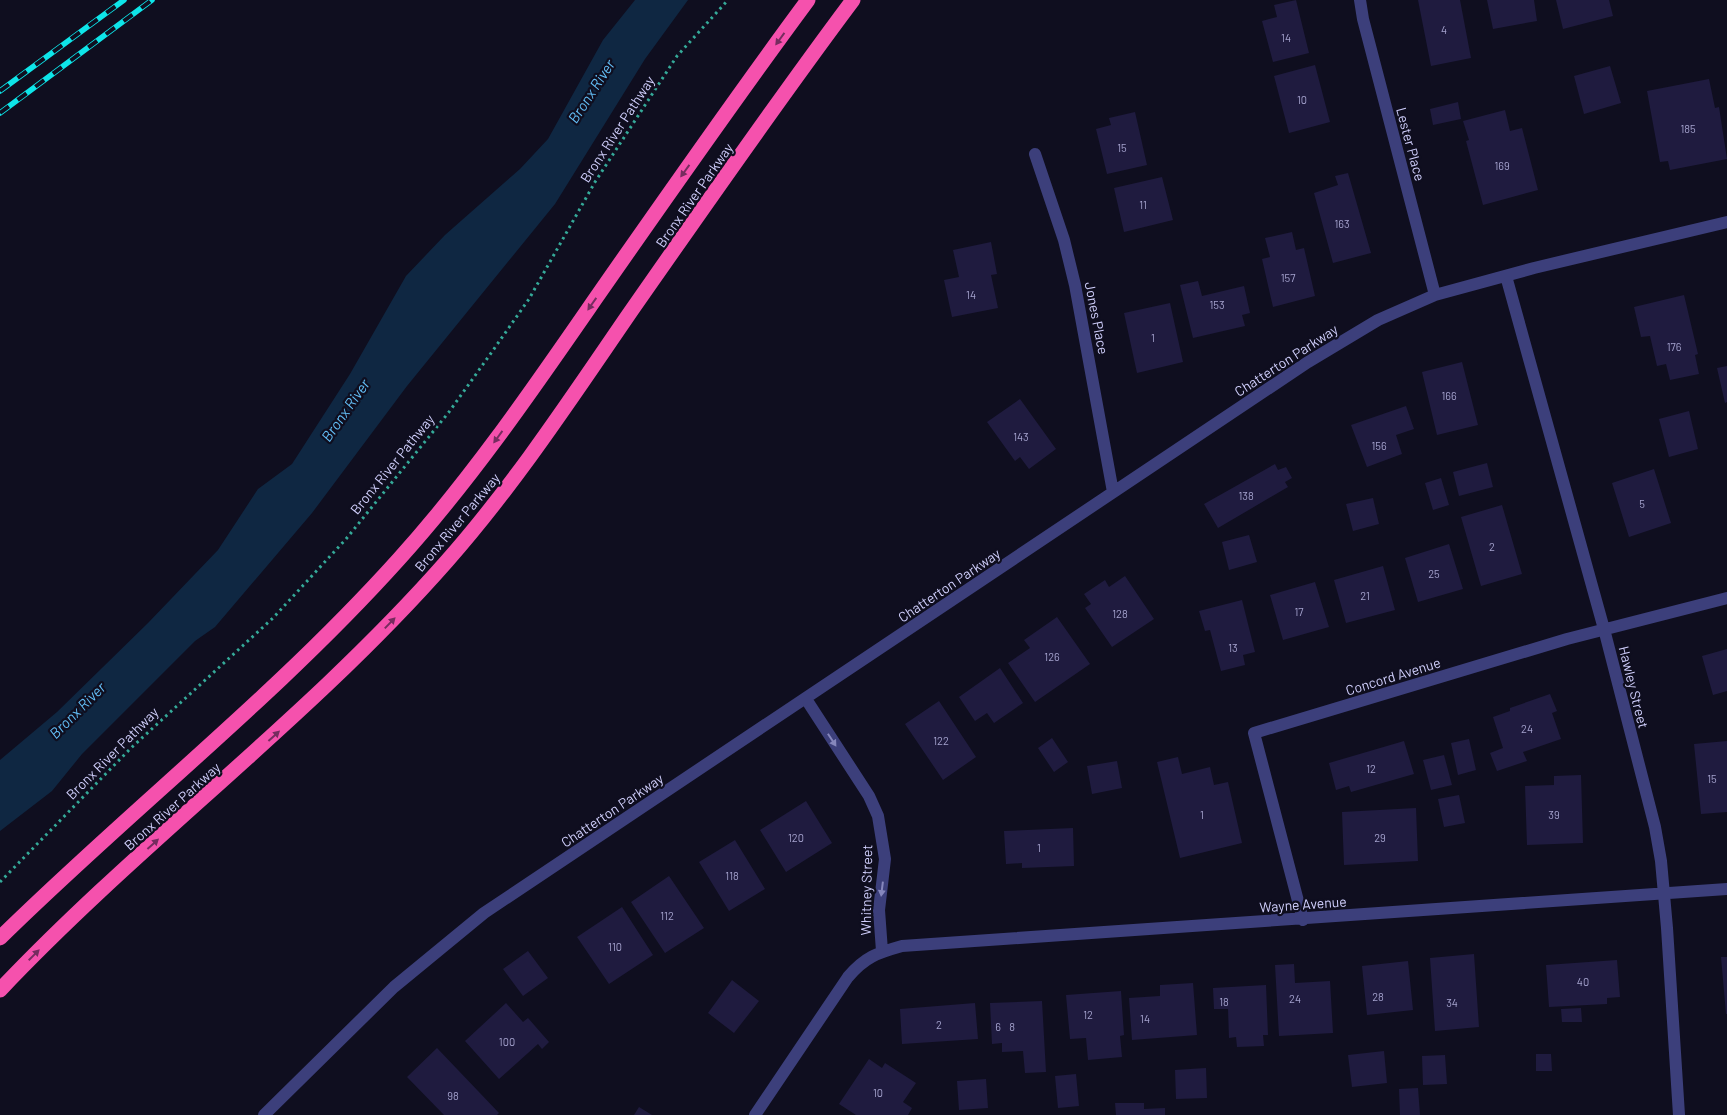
<svg xmlns="http://www.w3.org/2000/svg" width="1727" height="1115" viewBox="0 0 1727 1115" font-family="Barlow,sans-serif">
<style>
.water{fill:#0f2742}
.building{fill:#1f1b3f}
.lines{fill:none;stroke-linecap:round;stroke-linejoin:round}
.path{stroke:#35aa99;stroke-width:3;stroke-dasharray:2.5 4;stroke-linecap:butt}
.minor{stroke:#3c3f7b;stroke-width:12}
.highway{stroke:#f551ad;stroke-width:15}
.rail-casing{stroke:#0ee5e9;stroke-width:5.5}
.rail{stroke:#0f0e1f;stroke-width:4;stroke-dasharray:11;stroke-linecap:butt}
.oneway{fill:#762c5f}
.oneway2{fill:#8687bc}
.labels{text-anchor:middle;dominant-baseline:central;stroke-width:4.5;stroke-linejoin:round;paint-order:stroke}
.number-label{font-size:11px;fill:#a4a2cd}
.street-label{font-size:14px;fill:#d0cffc;stroke:#0f0e1f}
.water-label{font-size:15px;font-style:italic;fill:#63bef6;stroke:#0f0e1f}
</style>
<rect width="100%" height="100%" fill="#0f0e1f"/>
<!-- water -->
<path class="water" d="M635,0h53l-43,59 -90,145 -148,182 -95,127 -97,114 -20,14 -113,113 -30,37 -52,40v-71l57,-48 91,-89 70,-73 40,-61 34,-25 58,-90 56,-98 39,-41 75,-66 28,-30 55,-99z"/>
<!-- building -->
<path class="building" d="M1296,0l13,53 -36,9 -11,-41 15,-4 -3,-12z
M1418,0h42l11,58 -40,8z
M1487,0h47l3,21 -44,8z
M1556,0h53l4,16 -50,13z
M1315,65l15,57 -41,11 -15,-57z
M1610,66l11,37 -37,11 -10,-38z
M1709,79l6,29 4,-1 8,52 -57,11 -2,-9 -8,1 -13,-71z
M1458,102l3,17 -28,6 -3,-16z
M1505,110l5,21 12,-3 16,62 -55,15 -17,-64 3,-1 -6,-19z
M1135,112l12,53 -40,9 -11,-45 15,-4 -2,-7z
M1348,173l23,80 -38,10 -19,-70 24,-8 -3,-9z
M1162,177l11,43 -49,12 -10,-44z
M1292,232l4,18 8,-2 11,48 -42,11 -11,-48 8,-2 -5,-19z
M991,242l6,32 -6,1 7,33 -46,9 -8,-37 15,-3 -6,-27z
M1198,281l4,15 42,-10 6,27 -8,2 3,11 -52,12 -13,-53z
M1684,295l14,59 -3,1 4,19 -29,6 -4,-16 -9,2 -7,-30 -9,1 -7,-30z
M1170,303l13,59 -46,11 -13,-60z
M1462,362l16,63 -41,10 -15,-63z
M1727,366v36l-2,1 -8,-35z
M1020,399l36,50 -27,20 -9,-12 -5,4 -28,-39z
M1406,406l8,23 -18,6 6,19 -35,13 -16,-42z
M1689,411l9,38 -29,8 -10,-38z
M1487,463l6,24 -34,9 -6,-24z
M1275,464l3,6 8,-3 6,11 -7,4 3,5 -70,41 -14,-24z
M1654,469l17,54 -42,14 -17,-54z
M1441,478l8,27 -16,5 -8,-27z
M1373,498l6,26 -26,7 -7,-27z
M1502,505l20,69 -41,12 -20,-69z
M1249,535l8,27 -28,8 -7,-28z
M1449,544l14,45 -45,13 -13,-44z
M1383,566l12,44 -49,13 -12,-43z
M1125,576l29,43 -42,28 -27,-39 6,-4 -7,-10 21,-14 4,7z
M1315,582l14,45 -46,13 -13,-45z
M1242,600l13,52 -12,3 2,10 -24,6 -11,-41 -5,1 -6,-20z
M1057,617l33,47 -55,38 -27,-39 22,-15 -6,-8z
M1727,649v42l-14,4 -11,-39z
M1000,668l23,35 -29,20 -7,-10 -12,8 -16,-24z
M1550,694l7,17 -5,2 9,26 -38,13 4,9 -30,10 -7,-18 13,-5 -10,-31 17,-6v-3z
M939,701l37,56 -33,23 -38,-56z
M1052,738l16,24 -14,10 -16,-24z
M1469,739l7,31 -18,5 -7,-32z
M1404,741l10,33 -63,18 -2,-6 -13,4 -7,-27z
M1727,741v71l-26,2 -7,-70z
M1444,755l8,30 -21,5 -8,-30z
M1178,757l4,17 28,-7 4,18 14,-3 14,61 -62,15 -23,-96z
M1117,761l5,27 -30,6 -5,-28z
M1581,775l2,68 -56,2 -2,-59 29,-1v-9z
M1459,795l6,28 -21,4 -6,-28z
M806,801l26,42 -46,29 -26,-42z
M1416,808l2,53 -74,4 -2,-53z
M1073,828l1,38 -52,2v-5l-16,1 -2,-33z
M735,840l30,49 -36,22 -30,-49z
M669,876l35,52 -39,25 -34,-51z
M622,907l31,48 -44,29 -32,-47z
M528,951l20,27 -25,18 -20,-27z
M1474,954l5,73 -44,4 -5,-73z
M1721,957h6v57h-1z
M1617,960l3,37 -13,1v6l-58,3 -3,-42z
M1408,961l5,49 -46,5 -5,-49z
M1294,964l1,19 35,-2 3,52 -54,3 -4,-71z
M732,980l27,21 -25,32 -26,-20z
M1193,983l4,52 -65,5 -3,-42 31,-2v-11z
M1266,985l2,50h-5l1,11 -27,1 -1,-10 -7,1 -1,-29h-14l-1,-21z
M1121,991l3,44 -4,1 2,21 -34,3 -2,-22 -16,1 -4,-44z
M1042,1001l4,71 -21,1 -2,-22 -21,1v-9l-10,1 -2,-41z
M506,1003l17,19 5,-4 21,24 -7,7 -4,-5 -39,35 -34,-38z
M975,1003l3,36 -76,5 -2,-35z
M1581,1008l1,14h-20l-1,-13z
M437,1048l62,65 -2,2h-53l-37,-38z
M1384,1051l3,32 -35,4 -4,-32z
M1536,1054h15l1,17h-16z
M1445,1055l2,29 -24,1 -1,-29z
M869,1059l13,9 3,-5 31,20 -13,19 9,6 -4,7h-52l-17,-11z
M1206,1068l1,30 -31,1 -1,-29z
M1076,1074l3,32 -21,2 -3,-32z
M986,1079l2,29 -29,2 -2,-29z
M1418,1088l2,27h-20l-1,-26z
M1115,1103h29v6l21,-1v7h-49z
M639,1107l13,8h-18z"/>
<g class="lines">
<!-- path -->
<path class="path" d="M0,882l131,-134 142,-130 73,-79 103,-127 40,-56 40,-57 66,-117 82,-126 51,-56"/>
<!-- minor -->
<path class="minor" d="M1360,0l3,19 72,276
M1035,154l29,86 11,45 38,207
M1506,276l98,353 51,198 6,34 6,67 12,187
M806,699l63,97 9,20 7,43 -6,51 3,41
M1303,920l-49,-187 313,-94 160,-41
M264,1115l130,-128 90,-74 824,-551 70,-42 57,-25 99,-27 193,-46
M755,1115l93,-138c17,-20 29,-24 54,-31l825,-57"/>
<!-- highway -->
<path class="highway" d="M0,938c130,-128 276,-242 399,-379 74,-82 136,-173 199,-264 69,-99 138,-198 210,-295
M0,990c142,-150 310,-273 447,-429 67,-76 123,-161 180,-244 74,-106 148,-213 226,-317"/>
<!-- rail casing -->
<g class="rail-casing">
<path id="rail" d="M0,91l124,-91
M0,113l152,-113"/>
</g>
<!-- rail -->
<use href="#rail" class="rail"/>
</g>
<!-- one-way arrows -->
<defs><path id="oneway-solid" d="M-6-.8H1V-3.2L6.5 0L1 3.2V.8H-6Z" transform="scale(1.25)"/></defs>
<g class="oneway">
<use href="#oneway-solid" transform="translate(780 39) rotate(126)"/>
<use href="#oneway-solid" transform="translate(685 171) rotate(126)"/>
<use href="#oneway-solid" transform="translate(592 304) rotate(125)"/>
<use href="#oneway-solid" transform="translate(498 437) rotate(126)"/>
<use href="#oneway-solid" transform="translate(390 623) rotate(-46)"/>
<use href="#oneway-solid" transform="translate(274 736) rotate(-42)"/>
<use href="#oneway-solid" transform="translate(153 844) rotate(-42)"/>
<use href="#oneway-solid" transform="translate(34 955) rotate(-45)"/>
</g>
<g class="oneway2">
<use href="#oneway-solid" transform="translate(832 740) rotate(57)"/>
<use href="#oneway-solid" transform="translate(882 889) rotate(97)"/>
</g>
<g class="labels">
<!-- number labels -->
<g class="number-label">
<text x="1444" y="29">4</text>
<text x="1286" y="37">14</text>
<text x="1302" y="99">10</text>
<text x="1688" y="128">185</text>
<text x="1122" y="147">15</text>
<text x="1502" y="165">169</text>
<text x="1143" y="204">11</text>
<text x="1342" y="223">163</text>
<text x="1288" y="277">157</text>
<text x="971" y="294">14</text>
<text x="1217" y="304">153</text>
<text x="1153" y="337">1</text>
<text x="1674" y="346">176</text>
<text x="1449" y="395">166</text>
<text x="1021" y="436">143</text>
<text x="1379" y="445">156</text>
<text x="1246" y="495">138</text>
<text x="1642" y="503">5</text>
<text x="1492" y="546">2</text>
<text x="1434" y="573">25</text>
<text x="1365" y="595">21</text>
<text x="1299" y="611">17</text>
<text x="1120" y="613">128</text>
<text x="1233" y="647">13</text>
<text x="1052" y="656">126</text>
<text x="1527" y="728">24</text>
<text x="941" y="740">122</text>
<text x="1371" y="768">12</text>
<text x="1712" y="778">15</text>
<text x="1202" y="814">1</text>
<text x="1554" y="814">39</text>
<text x="796" y="837">120</text>
<text x="1380" y="837">29</text>
<text x="1039" y="847">1</text>
<text x="732" y="875">118</text>
<text x="667" y="915">112</text>
<text x="615" y="946">110</text>
<text x="1583" y="981">40</text>
<text x="1378" y="996">28</text>
<text x="1295" y="998">24</text>
<text x="1224" y="1001">18</text>
<text x="1452" y="1002">34</text>
<text x="1088" y="1014">12</text>
<text x="1145" y="1018">14</text>
<text x="939" y="1024">2</text>
<text x="998" y="1026">6</text>
<text x="1012" y="1026">8</text>
<text x="507" y="1041">100</text>
<text x="878" y="1092">10</text>
<text x="453" y="1095">98</text>
</g>
<!-- street labels -->
<g class="street-label">
<text transform="translate(617 129) rotate(-57)">Bronx River Pathway</text>
<text transform="translate(1411 144) rotate(75)">Lester Place</text>
<text transform="translate(694 195) rotate(-55)">Bronx River Parkway</text>
<text transform="translate(1097 318) rotate(79)">Jones Place</text>
<text transform="translate(1286 360) rotate(-33)">Chatterton Parkway</text>
<text transform="translate(392 464) rotate(-51)">Bronx River Pathway</text>
<text transform="translate(457 522) rotate(-50)">Bronx River Parkway</text>
<text transform="translate(949 585) rotate(-34)">Chatterton Parkway</text>
<text transform="translate(1393 676) rotate(-17)">Concord Avenue</text>
<text transform="translate(1634 687) rotate(76)">Hawley Street</text>
<text transform="translate(112 753) rotate(-45)">Bronx River Pathway</text>
<text transform="translate(172 806) rotate(-42)">Bronx River Parkway</text>
<text transform="translate(612 810) rotate(-34)">Chatterton Parkway</text>
<text transform="translate(866 890) rotate(-89)">Whitney Street</text>
<text transform="translate(1303 904) rotate(-4)">Wayne Avenue</text>
</g>
<!-- water labels -->
<g class="water-label">
<text transform="translate(591 91) rotate(-57)">Bronx River</text>
<text transform="translate(345 410) rotate(-55)">Bronx River</text>
<text transform="translate(77 710) rotate(-45)">Bronx River</text>
</g>
</g>
</svg>
